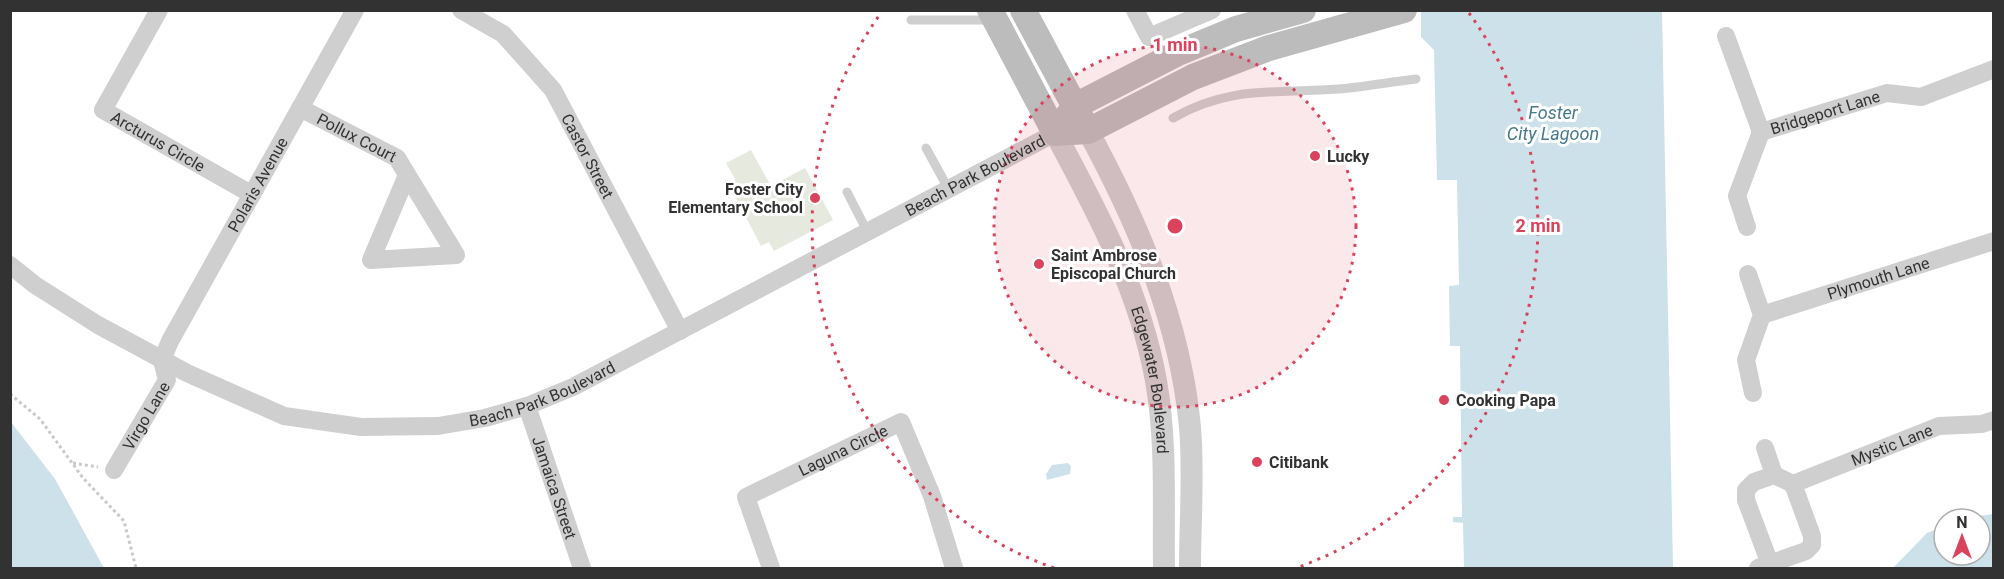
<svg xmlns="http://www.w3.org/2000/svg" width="2004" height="579" viewBox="0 0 2004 579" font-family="Roboto,sans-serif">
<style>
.green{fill:#e6eade}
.water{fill:#cce1e9}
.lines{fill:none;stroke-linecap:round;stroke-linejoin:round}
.path{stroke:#c9c9c9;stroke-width:3;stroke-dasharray:3 3;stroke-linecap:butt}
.service{stroke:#cfcfcf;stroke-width:9}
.minor{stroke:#cfcfcf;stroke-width:18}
.tertiary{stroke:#cfcfcf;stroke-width:22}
.secondary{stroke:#bcbcbc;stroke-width:26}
.ring{fill:none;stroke:#d9435c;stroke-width:3;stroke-dasharray:3 6}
.poi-dot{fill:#d9435c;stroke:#fff;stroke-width:2}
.labels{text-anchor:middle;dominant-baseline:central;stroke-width:6;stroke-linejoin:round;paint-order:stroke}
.street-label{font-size:16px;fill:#323232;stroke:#fff}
.poi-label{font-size:16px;font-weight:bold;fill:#323232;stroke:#fff;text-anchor:start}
.water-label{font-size:18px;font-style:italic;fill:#45798e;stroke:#fff}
.centre{fill:#d9435c;stroke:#fff;stroke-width:3}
.ring-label{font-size:18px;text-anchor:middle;font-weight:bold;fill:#d9435c;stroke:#fff;stroke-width:6;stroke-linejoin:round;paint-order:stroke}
</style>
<rect width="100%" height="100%" fill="#fff"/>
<!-- green -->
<path class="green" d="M751,150l20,36 34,-18 28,52 -59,31 -5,-9 -8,4 -33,-63 7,-4 -9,-16z"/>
<!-- water -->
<path class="water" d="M1421,11h241l11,557h-209l-1,-45 -10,-1v-5h9l-2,-171h-10l-1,-60 10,-1 -2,-105h-20l-3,-130 -13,-13z
M11,422l44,57 49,89h-93z
M1068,463l3,3 -1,8 -23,6 -1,-6 6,-9z
M1993,514v54h-100l34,-35 17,-7v29h36v-36h-21z"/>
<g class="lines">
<!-- path -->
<path class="path" d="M10,394l30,25 43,59 41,43 12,47
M73,463l25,4"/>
<!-- service -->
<path class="service" d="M911,20h82
M1173,118c57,-33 103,-24 165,-29 26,-2 52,-7 78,-10
M926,148l22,40
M847,192l20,39"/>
<!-- minor -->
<g class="minor">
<path id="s1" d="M159,10l-56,100 148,84"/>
<path id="s2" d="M461,10l42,24 50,56 127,241"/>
<path d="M1135,10l14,27 63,-27"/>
<path d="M1726,36l35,96"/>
<path id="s3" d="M300,108l97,50 59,97 -85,5 36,-85"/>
<path id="s4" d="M1747,227l-10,-31 24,-64 126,-39 34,4 73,-28"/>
<path id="s5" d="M10,265l25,20 63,40 89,48 97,43 77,11 77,-1 47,-8 42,-12 46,-19 482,-254"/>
<path d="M1748,274l14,41 -16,45 7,33"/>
<path id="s6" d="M1762,315l232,-74"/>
<path id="s7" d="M162,360l8,-19 185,-331"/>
<path id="s8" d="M527,406l55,162"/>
<path d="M1765,448l9,27"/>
<path id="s9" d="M114,470l53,-90 -5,-20"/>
<path d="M1770,564l-24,-64v-10l8,-8 20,-7 19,9"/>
<path id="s10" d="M771,568l-25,-71 155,-75 31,74 22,72"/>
<path id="s11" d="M1758,568l48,-17 6,-6v-9l-19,-52 146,-58 43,-2 12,-4"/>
</g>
<!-- tertiary -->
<g class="tertiary">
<path d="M1088,131c50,92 92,190 102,296 4,46 0,95 0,141"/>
<path id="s12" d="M1055,133c43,80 85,158 101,248 11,61 7,126 8,187"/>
</g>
<!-- secondary -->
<path class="secondary" d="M990,10l65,123
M1023,10l59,110
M1055,133l33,-2 105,-54 76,-29 135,-38
M1055,133l20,-27 103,-53 58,-24 67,-19"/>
</g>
<!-- distance rings -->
<circle cx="1175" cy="226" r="181" fill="#d9435c" fill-opacity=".12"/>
<g class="ring">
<circle cx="1175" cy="226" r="181"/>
<path d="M1054 568A363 363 0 0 1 881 13M1469 13A363 363 0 0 1 1296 568"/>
</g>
<!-- markers -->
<g class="poi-dot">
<circle cx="1315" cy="156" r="6"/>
<circle cx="815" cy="198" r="6"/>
<circle cx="1039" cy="264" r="6"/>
<circle cx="1444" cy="400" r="6"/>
<circle cx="1257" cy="462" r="6"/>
</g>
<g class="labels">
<!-- street labels -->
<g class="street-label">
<text stroke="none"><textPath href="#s4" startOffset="168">Bridgeport Lane</textPath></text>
<text stroke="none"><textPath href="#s3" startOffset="64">Pollux Court</textPath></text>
<text stroke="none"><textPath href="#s1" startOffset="178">Arcturus Circle</textPath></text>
<text stroke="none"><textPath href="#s2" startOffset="198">Castor Street</textPath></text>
<text stroke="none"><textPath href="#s5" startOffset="1064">Beach Park Boulevard</textPath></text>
<text stroke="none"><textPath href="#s7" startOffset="200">Polaris Avenue</textPath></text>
<text stroke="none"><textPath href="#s6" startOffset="122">Plymouth Lane</textPath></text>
<text stroke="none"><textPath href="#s12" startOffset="267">Edgewater Boulevard</textPath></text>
<text stroke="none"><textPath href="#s5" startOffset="578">Beach Park Boulevard</textPath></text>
<text stroke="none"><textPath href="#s9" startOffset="63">Virgo Lane</textPath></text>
<text stroke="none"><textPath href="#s11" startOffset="230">Mystic Lane</textPath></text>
<text stroke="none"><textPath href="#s10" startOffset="183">Laguna Circle</textPath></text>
<text stroke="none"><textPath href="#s8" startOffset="86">Jamaica Street</textPath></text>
</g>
<!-- poi labels -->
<g class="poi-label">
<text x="1327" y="156">Lucky</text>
<text x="803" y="189" text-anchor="end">Foster City<tspan x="803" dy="18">Elementary School</tspan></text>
<text x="1051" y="255">Saint Ambrose<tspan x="1051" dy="18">Episcopal Church</tspan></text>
<text x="1456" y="400">Cooking Papa</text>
<text x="1269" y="462">Citibank</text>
</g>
<!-- water labels -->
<g class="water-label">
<text x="1553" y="112">Foster<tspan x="1553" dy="21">City Lagoon</tspan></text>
</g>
</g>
<circle cx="1175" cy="226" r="9" class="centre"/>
<g class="ring-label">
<text x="1175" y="51">1 min</text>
<text x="1538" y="232">2 min</text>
</g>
<!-- border -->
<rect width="2004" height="579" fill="none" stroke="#323232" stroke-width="24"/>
<!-- north arrow -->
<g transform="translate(1962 537)"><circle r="28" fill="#ffffff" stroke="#adadad" stroke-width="1.5"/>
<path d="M0-4.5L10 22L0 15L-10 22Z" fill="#d9435c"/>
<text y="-9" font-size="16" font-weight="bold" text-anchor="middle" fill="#323232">N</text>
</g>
</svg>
